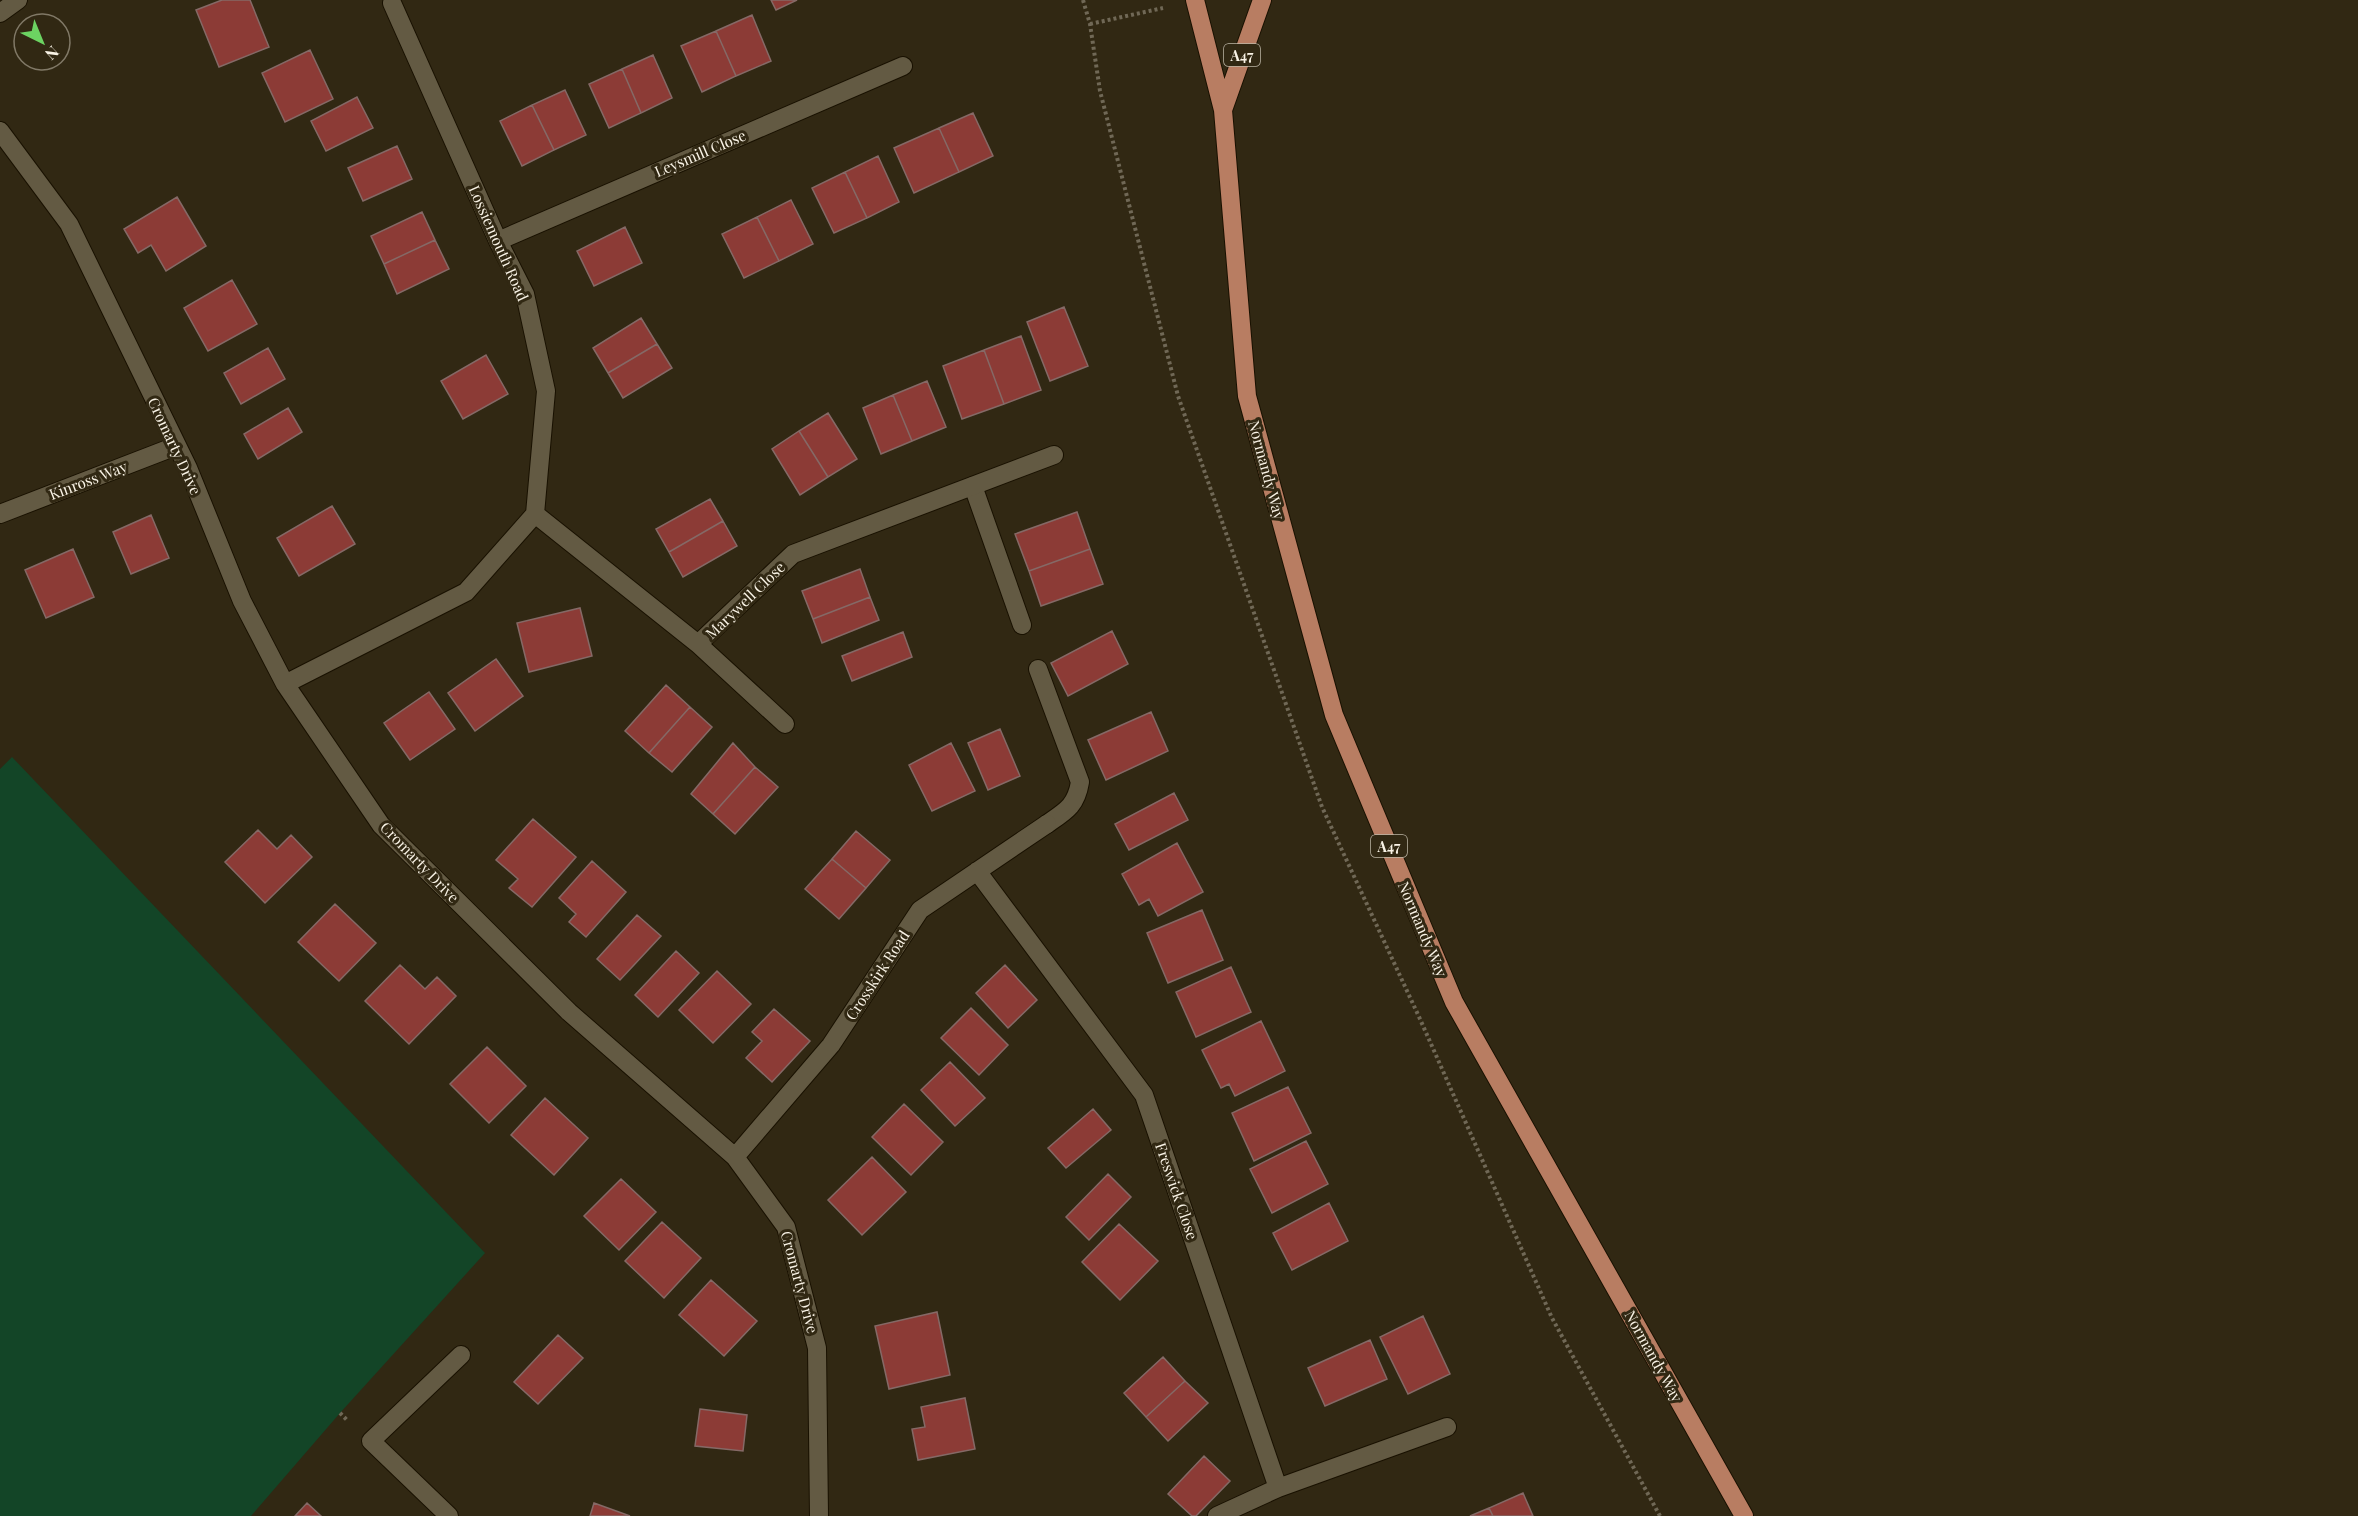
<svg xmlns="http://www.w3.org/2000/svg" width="2358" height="1516" viewBox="0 0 2358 1516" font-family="'Playfair Display',serif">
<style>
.green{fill:#134527}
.building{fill:#8c3b36;stroke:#856966;stroke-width:1.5}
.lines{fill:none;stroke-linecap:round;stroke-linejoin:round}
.service-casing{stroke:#191100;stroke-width:20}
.minor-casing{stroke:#191100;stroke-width:20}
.primary-casing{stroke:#191100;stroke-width:20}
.path{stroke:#706856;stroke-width:4;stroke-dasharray:3 3;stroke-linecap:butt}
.service{stroke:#635a43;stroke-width:18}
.minor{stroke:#635a43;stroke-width:18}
.primary{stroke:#b87d62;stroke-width:18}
.labels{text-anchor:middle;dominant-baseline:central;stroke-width:6;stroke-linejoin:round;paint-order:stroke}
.shield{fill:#312813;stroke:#bdb6a7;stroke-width:1.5}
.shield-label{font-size:14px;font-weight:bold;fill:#f9f3e6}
.street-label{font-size:15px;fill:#f9f3e6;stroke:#312813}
</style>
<rect width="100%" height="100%" fill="#312813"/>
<!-- green -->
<path class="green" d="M12,757l473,496 -145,160 -89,103h-251v-747z"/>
<!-- building -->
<path class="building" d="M222,0h28l19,47 -50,20 -23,-57z
M771,0h26l-21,10z
M752,15l19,46 -35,15 -20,-45z
M716,31l20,45 -34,16 -21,-46z
M310,50l23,49 -48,23 -23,-49z
M653,55l19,43 -31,15 -19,-44z
M622,69l19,44 -32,15 -20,-44z
M565,90l21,45 -32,15 -22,-45z
M357,97l16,31 -47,23 -15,-30z
M532,105l22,45 -32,16 -22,-45z
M973,113l20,43 -34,16 -20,-44z
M939,128l20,44 -45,21 -20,-45z
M397,146l15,33 -49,22 -15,-33z
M878,156l21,46 -32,16 -22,-46z
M845,172l22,46 -33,15 -22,-45z
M177,197l29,49 -40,25 -15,-26 -13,8 -14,-24z
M791,200l22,44 -34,17 -22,-44z
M422,212l13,28 -51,24 -13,-28z
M757,217l22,44 -35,17 -22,-44z
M625,227l17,36 -48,23 -17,-35z
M435,240l14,29 -52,25 -13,-30z
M232,280l25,44 -49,27 -24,-43z
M1064,307l24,59 -38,15 -23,-59z
M641,318l16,26 -49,29 -15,-25z
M1021,336l20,54 -37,14 -20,-54z
M657,344l15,24 -49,30 -15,-25z
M268,348l17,31 -44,25 -17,-31z
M984,350l20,54 -42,15 -19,-53z
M486,355l22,39 -45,25 -22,-38z
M927,381l19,46 -34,14 -19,-46z
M893,395l19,46 -31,13 -18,-46z
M288,408l14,24 -44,27 -14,-25z
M828,413l29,46 -29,18 -29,-46z
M799,431l29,46 -28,18 -28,-46z
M710,499l13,22 -54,31 -13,-23z
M332,506l23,38 -56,32 -22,-38z
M1077,512l13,37 -61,22 -14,-37z
M151,515l18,43 -38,16 -18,-42z
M723,521l14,25 -54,31 -14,-25z
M73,549l21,48 -48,21 -21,-48z
M1090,549l13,35 -62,22 -12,-35z
M860,569l10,28 -57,22 -11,-28z
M870,597l9,23 -57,23 -9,-24z
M580,608l12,48 -63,16 -12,-49z
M1112,631l16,33 -60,32 -17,-33z
M903,632l9,25 -60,24 -10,-25z
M496,659l27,37 -48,35 -27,-38z
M666,685l24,22 -41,46 -24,-22z
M429,692l26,37 -45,31 -26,-37z
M690,707l22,20 -40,45 -23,-19z
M1151,712l17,39 -62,29 -18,-40z
M1000,729l20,47 -32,14 -20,-47z
M733,743l22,24 -42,47 -22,-20z
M951,743l24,48 -43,20 -23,-46z
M755,767l23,20 -43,47 -22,-20z
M1174,793l14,27 -59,30 -14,-26z
M533,819l43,38 -44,50 -23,-19 9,-9 -22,-19z
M258,830l19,19 14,-14 21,22 -47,46 -40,-41z
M856,831l34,29 -24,28 -34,-29z
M1177,843l26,49 -45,24 -9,-17 -10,6 -17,-31z
M832,859l34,29 -27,31 -34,-30z
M592,861l34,31 -40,45 -17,-15 7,-8 -17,-16z
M335,904l41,39 -37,38 -41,-39z
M1202,910l21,50 -55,23 -21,-50z
M637,915l24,21 -41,44 -23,-21z
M676,951l23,22 -41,44 -23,-22z
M400,965l25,24 12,-12 19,19 -47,48 -44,-43z
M1005,965l32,35 -29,28 -32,-35z
M1231,967l20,45 -55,25 -20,-45z
M717,971l34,33 -38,39 -34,-33z
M971,1008l37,37 -29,30 -38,-37z
M774,1009l36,32 -38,41 -26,-24 16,-17 -10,-9z
M1261,1021l24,50 -50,25 -6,-12 -8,4 -19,-38z
M487,1047l39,39 -37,37 -39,-39z
M950,1062l35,36 -30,28 -34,-36z
M1288,1087l23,46 -57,28 -22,-48z
M545,1098l43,40 -34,37 -43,-40z
M904,1104l39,38 -32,33 -39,-38z
M1093,1109l18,21 -45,38 -18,-20z
M1306,1141l22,43 -56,29 -22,-44z
M872,1157l34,35 -44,43 -34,-35z
M1108,1174l23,23 -42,43 -23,-23z
M621,1179l35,33 -37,38 -35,-34z
M1329,1203l19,38 -56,29 -19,-37z
M662,1222l39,36 -37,40 -39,-37z
M1119,1224l39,37 -38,39 -38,-38z
M711,1280l46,41 -33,35 -45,-41z
M937,1312l13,63 -61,14 -14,-63z
M1423,1316l27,58 -42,20 -28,-57z
M558,1335l25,23 -45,46 -24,-22z
M1370,1340l17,39 -62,27 -17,-38z
M1163,1357l22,24 -39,36 -22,-24z
M1185,1381l23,22 -40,38 -22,-24z
M965,1398l10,51 -57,11 -6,-31 13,-2 -4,-20z
M700,1409l47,6 -4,36 -48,-5z
M1204,1456l26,25 -34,35h-4l-24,-22z
M1523,1493l10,23h-40l-4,-8z
M307,1503l14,13h-26z
M594,1503l36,13h-40z
M1489,1508l4,8h-23z"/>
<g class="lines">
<!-- service casing -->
<g class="service-casing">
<path id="service" d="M973,486l49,139
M1038,669l42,113c-4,24 -14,29 -33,42
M449,1516l-78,-75 90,-86"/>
</g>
<!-- minor casing -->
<g class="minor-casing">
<path id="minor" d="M0,13l18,-13
M0,131l69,93 119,244 54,133 43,83 96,141 188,187 166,145 51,70 31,121 2,168
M498,241l405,-175
M0,514l176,-68
M535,514l163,130 95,-90 261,-99
M698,644l87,80
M285,684l181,-92 69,-78 11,-123 -21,-97 -27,-53 -106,-238
M977,871l167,224 134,393 -61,28
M735,1157l96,-112 89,-135 127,-86
M1278,1488l169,-61"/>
</g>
<!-- primary casing -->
<g class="primary-casing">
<path id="primary" d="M1195,0l28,110 24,286 87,319 120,287 290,514
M1223,110l39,-110"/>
</g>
<!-- path -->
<path class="path" d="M1083,0l7,24 10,67 78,305 144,411 98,212 132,299 108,198
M1090,24l73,-16
M340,1413l8,8"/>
<!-- service -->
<use href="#service" class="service"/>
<!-- minor -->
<use href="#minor" class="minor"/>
<!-- primary -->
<use href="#primary" class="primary"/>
</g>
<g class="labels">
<!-- shield labels -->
<g class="shield">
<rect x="1224" y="44" width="36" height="22" rx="4.5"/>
<rect x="1371" y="835" width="36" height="22" rx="4.5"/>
</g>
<g class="shield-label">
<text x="1242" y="55">A47</text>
<text x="1389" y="846">A47</text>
</g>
<!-- street labels -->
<g class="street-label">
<text transform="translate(700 153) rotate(-23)">Leysmill Close</text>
<text transform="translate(499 243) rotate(66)">Lossiemouth Road</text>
<text transform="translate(175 446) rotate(65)">Cromarty Drive</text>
<text transform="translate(1267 470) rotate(75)">Normandy Way</text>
<text transform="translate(88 480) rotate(-21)">Kinross Way</text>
<text transform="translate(745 600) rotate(-44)">Marywell Close</text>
<text transform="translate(420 862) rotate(46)">Cromarty Drive</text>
<text transform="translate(1423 929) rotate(67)">Normandy Way</text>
<text transform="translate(877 975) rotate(-57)">Crosskirk Road</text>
<text transform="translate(1177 1191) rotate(71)">Freswick Close</text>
<text transform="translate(800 1282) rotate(75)">Cromarty Drive</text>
<text transform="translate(1654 1356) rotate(61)">Normandy Way</text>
</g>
</g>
<!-- north arrow -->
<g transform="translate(42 42) rotate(137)"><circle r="28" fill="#312813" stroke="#817967" stroke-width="1.5"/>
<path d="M0-4.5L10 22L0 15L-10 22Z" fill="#6cd362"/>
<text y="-9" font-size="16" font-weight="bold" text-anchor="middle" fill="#f9f3e6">N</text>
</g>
</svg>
